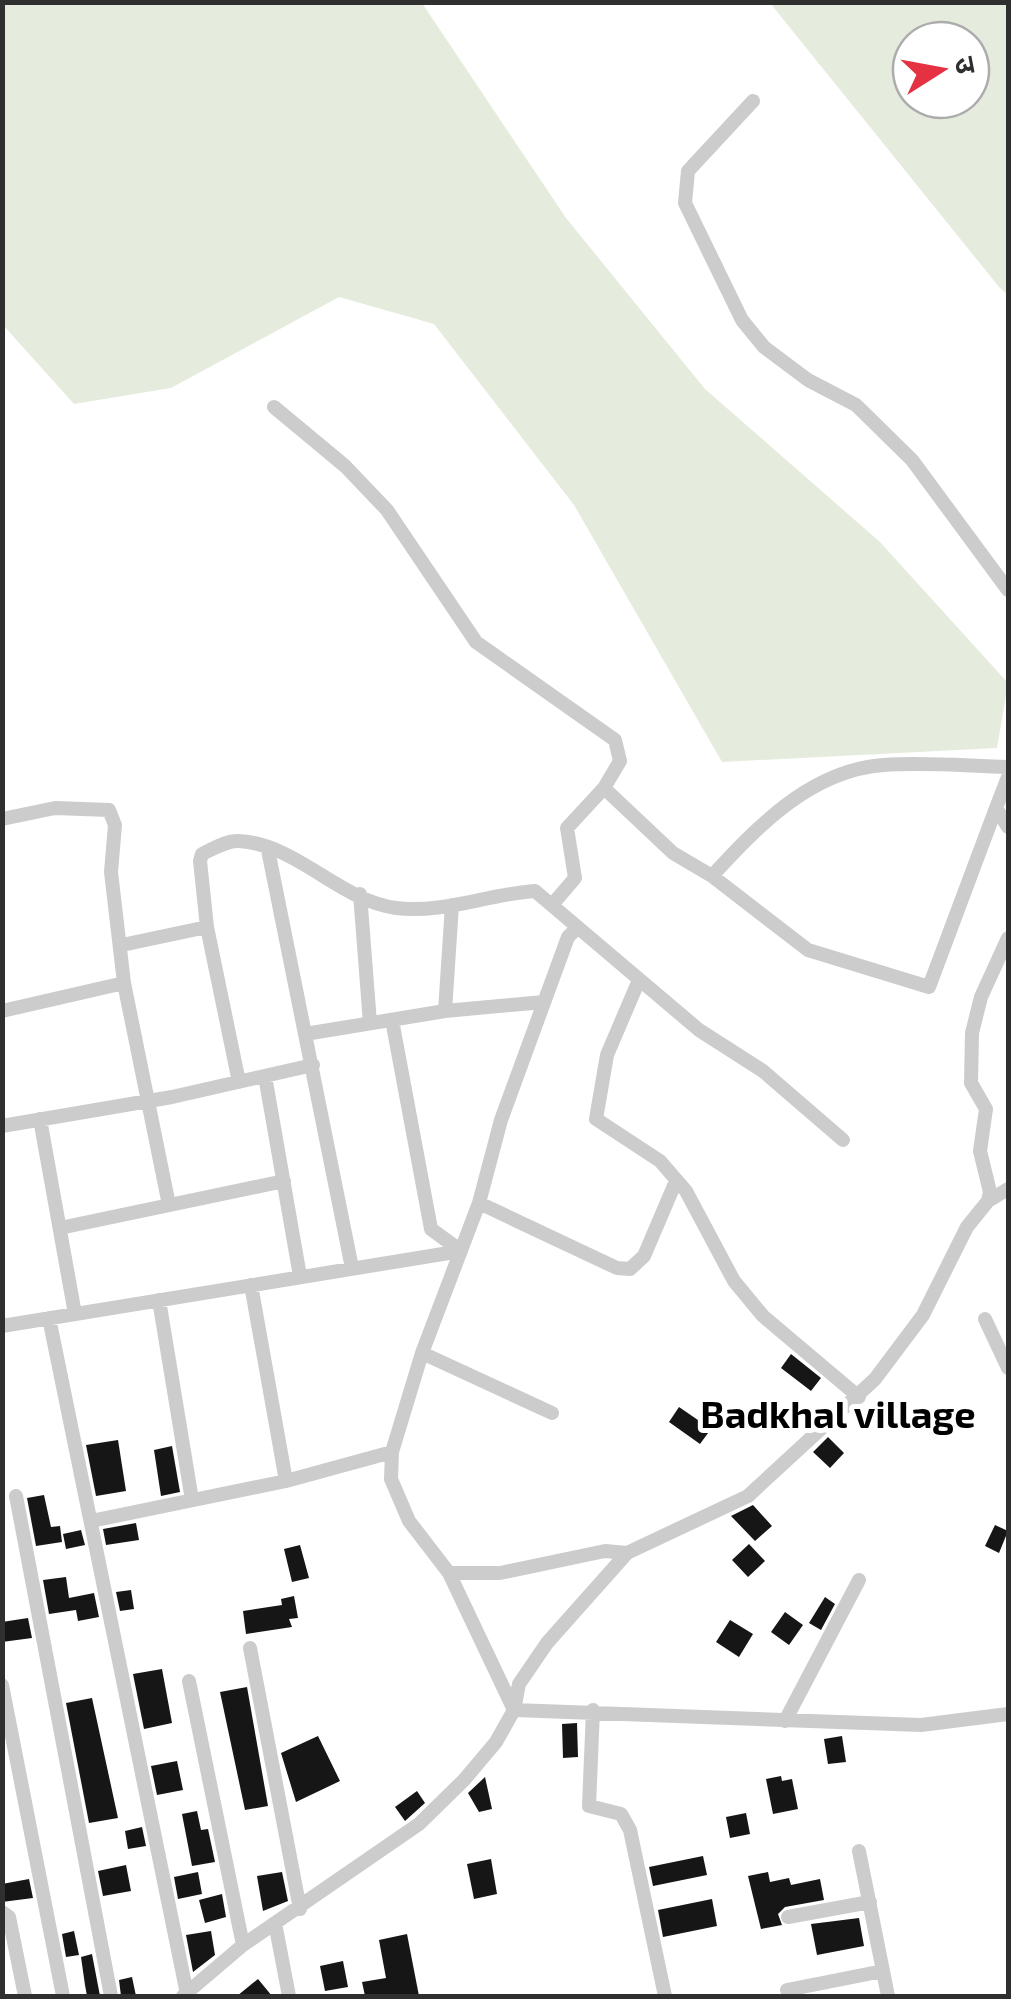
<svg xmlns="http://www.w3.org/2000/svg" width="1011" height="1999" viewBox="0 0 1011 1999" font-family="'Exo 2','Noto Sans Devanagari',sans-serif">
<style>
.green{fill:#e6ecdd;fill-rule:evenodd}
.building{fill:#161616}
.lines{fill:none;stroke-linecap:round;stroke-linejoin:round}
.minor{stroke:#ccc;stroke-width:14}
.labels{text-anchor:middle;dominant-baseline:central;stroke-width:10;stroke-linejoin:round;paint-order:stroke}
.neighbourhood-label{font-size:38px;font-weight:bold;fill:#000;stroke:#fff}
</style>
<rect width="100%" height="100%" fill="#fff"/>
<!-- green -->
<path class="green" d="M2,3h420l144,215 139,171 175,153 128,141 -11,65 -275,14 -148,-257 -140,-181 -95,-27 -168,91 -97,16 -71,-79z
M770,3h238v292l-9,-8zM911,40h60v60h-60z"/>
<!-- building -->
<path class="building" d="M791,1354l30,24 -10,13 -30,-23z
M679,1407l32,22 -11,15 -31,-22z
M828,1437l16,16 -14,15 -17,-16z
M118,1440l8,51 -30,5 -10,-51z
M172,1446l8,46 -19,4 -7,-46z
M44,1495l7,32 9,-1 2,16 -26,4 -9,-48z
M753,1505l19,21 -17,15 -24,-25z
M136,1523l3,17 -33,5 -3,-16z
M995,1525l13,6 -9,22 -14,-7z
M81,1530l4,15 -19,4 -3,-15z
M749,1544l16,17 -17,16 -16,-17z
M300,1545l9,33 -17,4 -8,-33z
M66,1577l3,21 25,-5 5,24 -21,4 -2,-11 -27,4 -6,-34z
M131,1590l3,19 -14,2 -4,-19z
M294,1596l4,22 -9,1 3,8 -46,7 -3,-23 39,-6 -1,-6z
M825,1597l10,7 -14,26 -12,-7z
M785,1612l18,13 -14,20 -18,-13z
M28,1618l4,20 -30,4v-20z
M730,1620l23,14 -14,23 -23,-15z
M162,1669l10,54 -28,6 -11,-55z
M247,1687l21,119 -23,4 -25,-118z
M92,1698l26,120 -29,5 -23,-120z
M577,1723l1,34 -15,1 -1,-34z
M318,1736l22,45 -44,21 -15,-49z
M842,1736l4,26 -18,2 -4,-25z
M177,1761l6,29 -26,5 -6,-29z
M781,1776l1,5 10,-2 6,30 -25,5 -7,-35z
M485,1777l7,32 -13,3 -11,-19z
M417,1791l8,12 -20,18 -10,-14z
M197,1811l4,19 7,-1 7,33 -23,4 -10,-52z
M746,1813l4,21 -20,4 -4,-21z
M142,1827l4,19 -18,3 -3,-18z
M703,1856l4,19 -54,11 -4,-19z
M491,1859l6,35 -23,5 -7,-35z
M126,1865l5,26 -28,5 -5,-25z
M198,1872l4,22 -24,5 -4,-22z
M282,1872l6,29 -25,10 -6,-35z
M768,1872l2,10 19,-4 2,7 29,-6 4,21 -39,7 -7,7 4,11 -21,4 -13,-53z
M29,1879l4,19 -31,4v-18z
M222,1894l4,23 -21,6 -6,-23z
M712,1899l5,27 -54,11 -5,-27z
M859,1918l5,28 -47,9 -6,-31z
M74,1931l5,24 -13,2 -4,-23z
M211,1931l4,24 -22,17 -7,-37z
M407,1934l12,62h-54l-3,-14 24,-4 -7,-38z
M92,1954l8,42h-13l-2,-11 -4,-28z
M343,1961l5,26 -23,4 -5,-25z
M132,1977l4,19h-15l-2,-16z
M258,1979l14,17h-35z"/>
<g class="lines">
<!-- minor -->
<path class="minor" d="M753,101l-65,70 -3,32 57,117 22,27 44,33 48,25 56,55 96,130
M274,407l71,59 42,44 89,132 139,98 5,21 -16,27 -37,40 8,50 -23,27
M1008,777l-12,31 12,19
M604,788l69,65 39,23 96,74 121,37 67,-179
M2,819l53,-11 54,2 6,15 -4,47 13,111 45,222
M268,850l84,418
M712,876c46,-50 99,-106 172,-111 41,-3 83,1 124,2
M360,894l10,129
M577,928l-9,9 -67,183 -22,83 -57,150 -30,99 -1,27 18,42 40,52 65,137 407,15 87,-11
M122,945l85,-18
M639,980l-32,75 -11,64 64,42 26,30 48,90 29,35 96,81
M2,1011l122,-28
M445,1011l7,-106
M392,1020l39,209 30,22
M305,1034l140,-23 99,-9
M265,1076l35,200
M239,1082l-32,-155 -7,-66 2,-7c11,-5 25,-14 37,-13 58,3 101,60 157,67 46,6 93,-14 139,-17l164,139 64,41 80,69
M40,1119l35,195
M2,1126l170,-29 141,-32
M988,1201l20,-12
M479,1203l138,65 13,1 14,-13 32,-75
M60,1228l224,-47
M251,1285l35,196
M159,1300l33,200
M49,1318l138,676
M985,1319l23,49
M2,1326l459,-75
M422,1353l130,60
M16,1496l95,500
M91,1521l195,-40 106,-29
M449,1573h51l105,-22 22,2
M250,1648l50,261
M189,1681l54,264
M2,1685l61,311
M593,1710l-4,96 32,8 9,16 35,166
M785,1721l74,-141
M859,1851l29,145
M2,1912l7,5 16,79
M788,1917l82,-15
M275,1923l14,73
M787,1990l96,-19
M183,1996l60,-51 176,-121 45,-44 32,-38 18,-32 5,-26 28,-41 80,-90 121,-57 127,-117 48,-64 44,-88 21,-26 2,-9 -10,-41 6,-42 -15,-26 1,-50 9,-36 27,-59"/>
</g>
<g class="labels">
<!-- neighbourhood labels -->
<g class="neighbourhood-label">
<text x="838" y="1413">Badkhal village</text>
</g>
</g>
<!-- border -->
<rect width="1011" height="1999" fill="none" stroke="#2f2f2f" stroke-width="10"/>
<!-- north arrow -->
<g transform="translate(941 70) rotate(79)"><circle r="48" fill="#ffffff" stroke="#acacac" stroke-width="2.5"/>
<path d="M0-8L18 38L0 25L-18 38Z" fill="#e53243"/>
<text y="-15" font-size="28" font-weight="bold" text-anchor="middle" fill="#2f2f2f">उ</text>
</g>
</svg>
